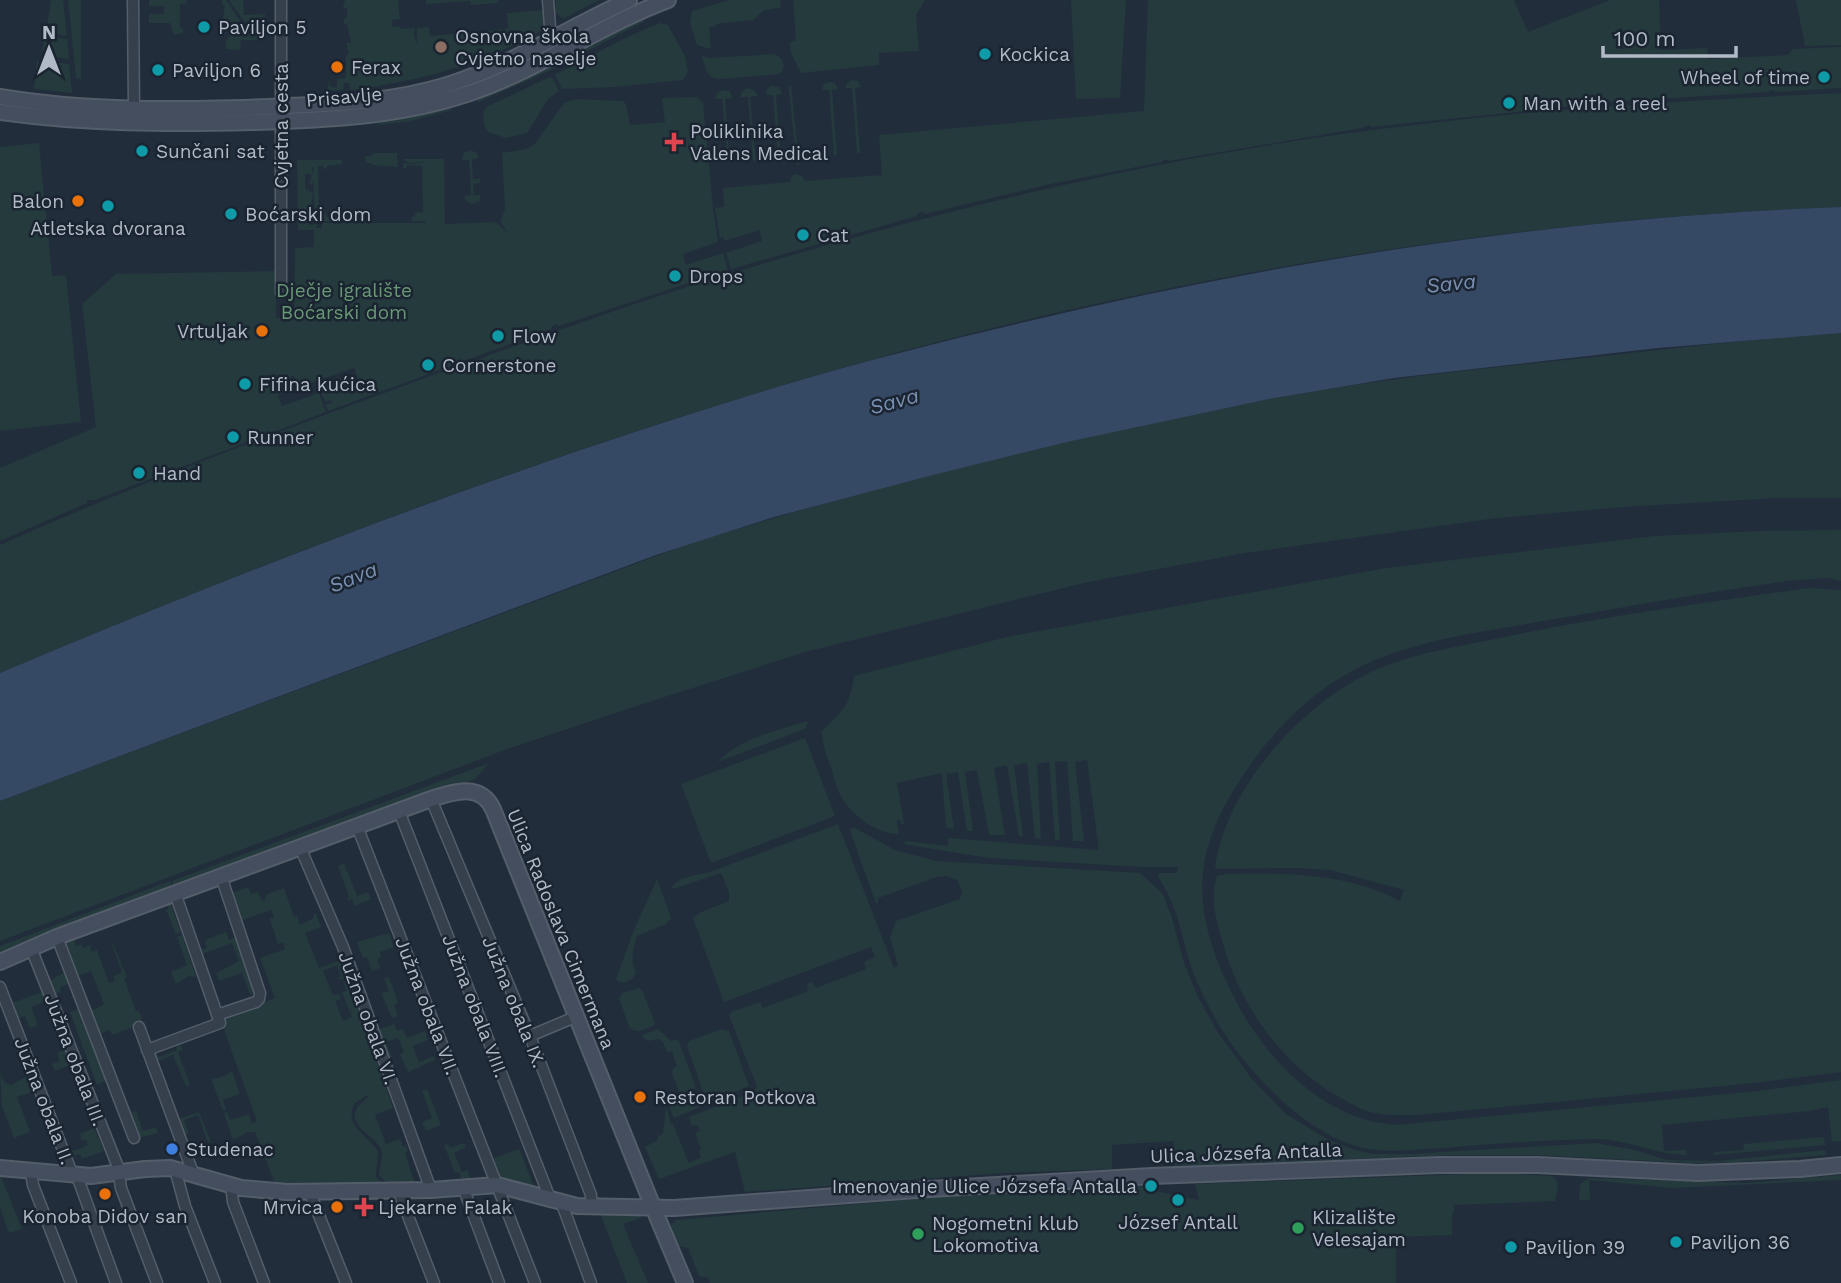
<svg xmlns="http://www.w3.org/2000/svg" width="1841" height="1283" viewBox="0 0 1841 1283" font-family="'Work Sans',sans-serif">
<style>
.green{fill:#243a3d}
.water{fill:#354864}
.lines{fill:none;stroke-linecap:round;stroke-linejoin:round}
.street-casing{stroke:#545d6a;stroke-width:13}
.secondary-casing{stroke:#545d6a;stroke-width:18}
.street{stroke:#363f4c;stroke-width:10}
.secondary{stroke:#444e5f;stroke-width:14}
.culture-dot{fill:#0f9aa8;stroke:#1b2431;stroke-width:2.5}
.education-dot{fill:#8d6e63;stroke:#1b2431;stroke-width:2.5}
.food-dot{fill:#e8710a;stroke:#1b2431;stroke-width:2.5}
.health-dot{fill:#e0444e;stroke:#1b2431;stroke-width:2.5}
.shop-dot{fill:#3f7fe0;stroke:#1b2431;stroke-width:2.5}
.leisure-dot{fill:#2e9e5b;stroke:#1b2431;stroke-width:2.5}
.labels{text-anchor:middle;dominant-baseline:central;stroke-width:5;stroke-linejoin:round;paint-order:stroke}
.poi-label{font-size:19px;fill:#b2bac8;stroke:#1b2431;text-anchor:start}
.street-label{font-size:19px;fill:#b2bac8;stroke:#1b2431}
.park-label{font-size:19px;fill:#689974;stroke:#1b2431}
.water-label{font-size:21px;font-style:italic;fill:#7990b1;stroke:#1b2431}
</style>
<rect width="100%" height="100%" fill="#222d3c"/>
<!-- green -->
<path class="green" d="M51,0h12l4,36 -21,-3z
M68,0h13v79l-5,-1z
M149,0h37v3l-6,1v24l4,2 -2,3 -8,2 -4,-12h-21v-9h15v-8h-15z
M222,0h4l17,25 -13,-1 -7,-5 2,-14h-3z
M229,0h14l1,15 21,-1v11l-20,-2z
M345,0h53l2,19 -8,1v7l8,-1 1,3 14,-1 -1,7 3,9v-16l12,-1 1,9 78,-7 -1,-16 36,-3 2,1c1,8 2,13 -4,19 -5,6 -17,9 -24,13 -52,27 -106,38 -163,47h-4l-1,-7h-5l-1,7 -16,1 3,-12v8l7,1v-9l9,-1v-23l3,-1 -3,-11h5l-4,-19h-3v-6h3v-10h-4z
M426,0h72v3l-27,2 -1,-4 -44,3z
M556,0h43l-36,19 -8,-7z
M730,0h50l1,7 -18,4 -10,9 -37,4v2l-7,1 2,22 -14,-4 -7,-22 2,-12z
M793,0h132l-9,15 3,36 -40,2v12l-78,8 -10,-20 -1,-11 6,-2z
M1071,0h55l-6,98 -44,1z
M1148,0h366l14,32 82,-32h49l2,50 46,-2 1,11 80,-4 5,-6 48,-2v41l-63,4 -8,-2 -1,2 -161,10 -1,-1 -4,2 -232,24 -2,-2 -7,3 -194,33 -2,-2 -4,3 -116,23 -121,29 -2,-2 -6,2v2l-186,53 -5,-16 36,-12 -3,-11 -34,11 -2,-4 -3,1 -5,-30 9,-1 -1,-19 67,-6 2,-6 4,-2 6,2 3,5 77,-6 -3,-40 265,-24z
M1796,0h45v45l-36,1z
M634,18l11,3 -94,49 -75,33 6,-9z
M659,23l9,2 17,31 3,15 -5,9 -68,7 -53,2 -7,-14 66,-35z
M232,33h31v7h-22l-1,10 -14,-1v-8z
M44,36l23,3 2,20 -27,-4z
M774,54c9,3 14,13 5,20l-59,5c-13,0 -15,-12 -18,-23l8,2z
M37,61l32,3 3,29 -38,-4z
M550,77l3,2 6,12 -11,8 -21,34 -21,5 -18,-6 -4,-7 -1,-12 5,-7z
M852,80l6,1 3,6 -6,1 5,65h-3l-5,-65h-7l2,-5z
M829,82l6,1 3,6 -6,1 5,65h-3l-5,-65h-7l2,-6z
M791,85l8,79 -2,2 -8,-75v-5z
M771,86l8,1 3,7 -6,1 5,64 -3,1 -5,-65h-7l1,-6z
M747,88l7,2 4,6 -8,1 6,64h-3l-5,-64h-8l3,-6z
M724,90l5,1 4,7 -8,1 5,64h-2l-6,-64h-7l2,-6z
M1841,93v114c-354,13 -718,76 -1057,178 -267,80 -528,180 -784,288v-128c140,-63 284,-115 428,-168 91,-32 181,-66 272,-94 207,-65 420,-117 635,-148 168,-24 337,-34 506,-42z
M697,97l6,6 10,105 5,34 -35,12 3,11 37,-12 5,17 -169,56 -2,-2 -6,3v2l-223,82 -3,-7 6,-1 1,-3 -7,2 -4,-10 37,-13 -4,-11 -55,19 -3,-1 -2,-11 -3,2 -1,14 -12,4 4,11 37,-13 7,19 -231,88h-8v3l-87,38v-73l96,-41 -14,-123 34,-30 160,-3v47h18l1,-70 19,-1v-17h-16l-1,-70h45v4l-15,2 -1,3h-2l-1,-3h-5l1,47 7,1 1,3 4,-2v6h-12l-4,-3 -2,-39 -1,6 -3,-1 5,-17 -2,1v6h-7v15l8,4 -4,32 8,-1v4h5v-5h104l-1,-2h-13v-6l3,3v-5l8,-1 -1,-46 -15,-1v3h-4v-5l6,1 18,-2 -19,1 -5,-4h41l1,65 51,-2 12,11 -8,-12 5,-12 -3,-56 24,-4 9,-5 29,-41 12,-4 47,2 3,3 4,21 35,-3 -3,-24z
M450,104l2,6 -45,12 -32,3 20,-8z
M39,143l13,133 14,-1 15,147 -81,9v-284z
M469,151c5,-1 9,2 10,7l-7,1 1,20h7v4l-7,1 1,11h7l-2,7 -7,2 -6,-3 -2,-5 7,-1 -2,-35h-7l2,-7z
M374,153h23l1,14 -26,-2v-2h-6l-1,-7h6z
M1841,333v165h-65l-153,9 -126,11 -252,35 -157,29 -283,70 -153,49 -142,47 -510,193v-140l694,-259c189,-58 381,-107 575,-143 99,-18 198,-29 297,-39 92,-10 183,-21 275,-27z
M1841,530v51l-13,-3 -41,3c-84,12 -167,27 -250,41 -62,11 -127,19 -183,48 -50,26 -90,71 -119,118 -48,76 -39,136 1,213 31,60 90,120 160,124l362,-34 83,-11v61l-9,1 -4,-35 -18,4 -148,14 2,26 22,-1 1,5c-32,0 -62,-17 -94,-16 -50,1 -100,5 -149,9 -27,1 -59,6 -85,-1 -56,-15 -116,-79 -144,-129 -10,-17 -20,-39 -26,-58 -8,-29 -14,-60 -32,-84l3,-3h17l1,-6h-36l-153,-9 -86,-14 3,-3 42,5v-8l151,12 -12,-90 -12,2 9,79h-11l-6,-80 -12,1 5,78h-5l-6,-78 -12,2 4,75 -6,-1 -8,-75 -13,2 9,72 -4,-1 -12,-71 -13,3 11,67h-16l-12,-65 -12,2 8,59h-6l-9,-59 -12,2 8,55 -8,-2 -4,-54 -45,10 7,41h-3l-1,-4 -3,1 2,13c-22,0 -45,-17 -57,-36 -6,-9 -8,-21 -11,-31 -5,-12 -9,-23 -9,-36 20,-19 29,-27 32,-55l153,-39 379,-69 269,-32 104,-5z
M1809,588l32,2v482l-87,11 -336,32c-14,0 -29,1 -43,-2 -12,-2 -24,-9 -34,-15 -57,-31 -101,-92 -118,-154 -6,-22 -14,-45 -6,-68l9,-2c60,-1 120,-2 174,27l4,-11 -74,-20 -32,-2 -80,1 -3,-2c11,-77 81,-156 148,-191 40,-21 87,-28 132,-37 104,-22 209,-36 314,-51z
M804,722h4l-3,7 -88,33c23,-23 57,-31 87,-40z
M805,738l30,78 -124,47 -30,-79z
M489,763l-14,16 -301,108 -2,-6z
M838,824l56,144 4,-3 -8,-27 6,-17 64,-22 2,-7 -4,-11 -11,-5 -10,1 -59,21 -1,8 -27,-75 3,-4 42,23 41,11 204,12 23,21 9,24 12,45 14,34 19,34 35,48 34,35 43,26 26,10 19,4h34l188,-11 39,7 32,10 51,1 107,-11 1,5 -88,7 -45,1 -157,-8h-80l-282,11v-25l-62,4v24l-109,4 -258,19 -10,-40 -76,27 -14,-32 13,-7v-3l5,-4 3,-27 5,18h2l16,39 12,-6 -2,-6 2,-3 -6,-15 5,-3 -3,-5 -5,1 -3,-9 64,-25 4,-5 -28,-72 3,-3 28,-10 3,6 45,-17 -1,-7 5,-2 4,6 50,-19 -2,-7 11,-5 -4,-10 -147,55 -31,-84 8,-6 28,-11v-9l-8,-19 -48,16 -1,-3c9,-10 25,-11 38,-14z
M344,863l13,33 11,-4 3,7 -16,7 -3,-7 -5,2 2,-4 -11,-31z
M657,879l14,39 -5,6 -29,12c-4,14 -7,23 -1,37 -3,6 -9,11 -17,9l-3,-3 17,-47z
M170,881l3,7 -173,69v-11z
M248,887l3,7 7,-2 4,9 4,-2 -1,-4 19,-7 10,29 3,-1 3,9 14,-7 -1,-3 3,-2 5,14 -16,6 14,35 21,-8 7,18 -8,2 -1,-2 3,-2 -4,-11 -14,6 10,24 6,-1 2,5 -6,2 8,20 9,-4 -10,-25 5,-1 -4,-9 5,-2 45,128 -18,7 11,29 14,-5 3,8 3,-1 2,5 -3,2 10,31h-27l-9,-9c0,-7 4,-16 3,-23 -5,-19 -49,-28 -14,-55l-1,-2 -13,9c-10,22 14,32 24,47l-2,26 8,8 -85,2 -24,-3 -20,-52h-7l-15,8 -9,-27 3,-1 3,8 19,-6 3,9 5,-2 -34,-94 4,-2 -3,-7 51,-20 -15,-40 25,-9 -2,-7 -5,2 -8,-25 4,-2 -3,-7 -28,10 -11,-27z
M170,902l11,31 -5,1 -10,-24 3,-1 -2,-4h-3z
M90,932l1,2 -17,6 2,6 5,-2 2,4 9,-4 -2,3 2,5 5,-2 12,33 6,-2 -2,-5 9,-4 -10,-27 1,-1 14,33 -3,1 12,33h3l4,12 -31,12 -2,-5 -12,5 -13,-32 4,-2 4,9 11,-6 -13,-33 -16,6 -13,-35z
M226,932l3,8 6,-3 19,51 -3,8 -9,-23 -23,8 -3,-8 23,-12 -7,-18 -30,11 -1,-4 6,-2 -2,-8z
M389,933l5,14 -14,5 1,5 -4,2 3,9 -8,3 -5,-14 -4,1 -6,-16z
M182,935l14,42 -7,-1 -13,8 -5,-12 16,-7 -10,-28z
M66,971l4,13 -10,3 1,5 -8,3 -5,-13z
M389,977l9,26 -4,2 4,11 -6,2 -11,-25 8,-2 -5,-12z
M639,988l4,4 12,31 -1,2c-9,4 -19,11 -25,1l-10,-27 3,-6z
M42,992l4,9 -15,6 7,18 -8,3 -5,-12 -7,2 -6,-15z
M78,1009l27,68v4l-8,4 -27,-73z
M394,1024l3,7 6,-2 4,9 18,-7 3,9 -15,6 6,16 15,-6 1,4 -27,12 -8,-18 4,-2 -6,-14 -12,4 6,15 -5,1 -9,-28z
M658,1029l13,12 7,-2 18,49 -16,6 -8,-21 1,-5 4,-2 -5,-15 -5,1 -4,-10 -4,-3 -11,2 -5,-3v-3z
M722,1029l7,2 20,55 -38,16 -6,-5 -18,-51 2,-5z
M175,1043l6,2 2,5 -5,2 12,33 -4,1 -13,-31 -15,6 12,31 -2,1 -14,-37 2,-5 3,6 18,-7z
M66,1049l6,15 -17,7 -3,-7 8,-3 -3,-8z
M232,1071l8,23 -17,6 3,9 -3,2 -12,-32 11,-2z
M0,1073l5,10 6,2 18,-10 7,16 -19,6 13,35 -16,6 -12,-32z
M427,1089l14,36 -15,6 -4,-9 10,-4 -10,-27z
M698,1094l3,7 -1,6 -26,11 -6,-14z
M136,1111l7,20 13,-4 2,6 -20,5 -10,-24z
M199,1112l12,30 -3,1 -10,-28 -14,5 5,13 -6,2 -5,-16z
M94,1128l10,23 -22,8 -2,-5 -8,2 -3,-8 5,3 14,-6 -2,-5 -4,1 -2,-7z
M1824,1137l1,8 -112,10 1,-3 29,-2 1,-6z
M464,1143l2,4 -12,6 8,19 5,-2 4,10 -9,1 -3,-9 -4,1 -11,-28 4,-1 2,4z
M519,1149l16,40 -35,-11 -8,-19z
M1497,1173l55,3c10,8 4,16 3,25l-101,4v7l-2,1v22l-56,2v46h-686l-2,-5 -9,-2 -11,-28 -11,-2 -6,-21 5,-5 285,-25 186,-10 4,5 24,5v7l3,2 6,-7 15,3 -4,-16z
M0,1174l22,55 -13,4 -9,-25z
M1841,1175v5l-169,8 -83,-8 1,20h-11l1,-16 9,-6 157,5z
M600,1213h39l2,5 -18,6 25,59h-21z"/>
<!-- water -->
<path class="water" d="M1841,207v126l-183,15 -264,30 -125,21 -202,43 -134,33 -159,42 -118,38 -656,246v-128c256,-108 518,-208 784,-288 79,-24 160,-44 241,-63 268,-64 541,-105 816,-115z"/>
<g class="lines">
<!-- street casing -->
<g class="street-casing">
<path id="street" d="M133,0l1,110
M281,0v293
M548,0l3,40
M431,799l99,237 61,159 1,12
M399,811l152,390
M357,826l178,457
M300,847l43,100 88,243
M57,937l77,201
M31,948l87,219 3,21 36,95
M0,987l73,189
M217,1015l39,-13 3,-3 1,-6 -39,-117
M139,1027l54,146
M530,1036l45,-19
M147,1050l73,-27 -45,-130
M175,1169l10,37 30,77
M31,1172l2,13 38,98
M77,1176l39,107
M231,1185l2,17 31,81
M463,1187l36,96
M398,1190l36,93
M310,1193l36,90
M562,1204l29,79"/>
</g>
<!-- secondary casing -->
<g class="secondary-casing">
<path id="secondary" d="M0,97c90,15 179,13 269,10 60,-3 120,-4 178,-22 65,-20 121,-57 182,-85
M0,112c85,12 168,12 253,10 73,-2 144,-5 214,-28 71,-24 132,-68 201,-94
M0,962l57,-25 374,-138c22,-7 49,-17 62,10l160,398 32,76
M0,1168l91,8 54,-7 25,-1 71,20 46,4 144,-2 66,-5 80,21 97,2 256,-19 222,-13 287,-11h98l161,8 102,-4 41,-4"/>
</g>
<!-- street -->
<use href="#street" class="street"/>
<!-- secondary -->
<use href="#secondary" class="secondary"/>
</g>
<!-- markers -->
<g class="culture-dot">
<circle cx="204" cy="27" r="7"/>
<circle cx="985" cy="54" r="7"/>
<circle cx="158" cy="70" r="7"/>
<circle cx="1824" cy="77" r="7"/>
<circle cx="1509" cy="103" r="7"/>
<circle cx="142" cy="151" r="7"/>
<circle cx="108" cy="206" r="7"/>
<circle cx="231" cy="214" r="7"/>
<circle cx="803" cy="235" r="7"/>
<circle cx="675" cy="276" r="7"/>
<circle cx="498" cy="336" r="7"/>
<circle cx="428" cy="365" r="7"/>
<circle cx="245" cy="384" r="7"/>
<circle cx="233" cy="437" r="7"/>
<circle cx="139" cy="473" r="7"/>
<circle cx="1151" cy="1186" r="7"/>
<circle cx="1178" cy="1200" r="7"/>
<circle cx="1676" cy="1242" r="7"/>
<circle cx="1511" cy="1247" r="7"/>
</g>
<circle class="education-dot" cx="441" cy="47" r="7"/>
<g class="food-dot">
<circle cx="337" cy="67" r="7"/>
<circle cx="78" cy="201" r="7"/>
<circle cx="262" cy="331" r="7"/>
<circle cx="640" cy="1097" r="7"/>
<circle cx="105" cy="1194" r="7"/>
<circle cx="337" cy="1207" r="7"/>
</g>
<g class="health-dot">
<path d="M670.5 131.5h7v7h7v7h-7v7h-7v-7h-7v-7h7z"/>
<path d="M360.5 1196.5h7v7h7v7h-7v7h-7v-7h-7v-7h7z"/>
</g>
<circle class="shop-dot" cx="172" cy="1149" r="7"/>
<g class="leisure-dot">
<circle cx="1298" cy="1228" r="7"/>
<circle cx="918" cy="1234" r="7"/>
</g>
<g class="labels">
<!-- poi labels -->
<g class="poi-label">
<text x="218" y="27">Paviljon 5</text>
<text x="455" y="36">Osnovna škola<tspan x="455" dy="22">Cvjetno naselje</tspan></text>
<text x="999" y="54">Kockica</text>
<text x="351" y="67">Ferax</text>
<text x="172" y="70">Paviljon 6</text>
<text x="1810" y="77" text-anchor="end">Wheel of time</text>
<text x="1523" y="103">Man with a reel</text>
<text x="690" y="131">Poliklinika<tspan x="690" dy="22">Valens Medical</tspan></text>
<text x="156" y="151">Sunčani sat</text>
<text x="64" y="201" text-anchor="end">Balon</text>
<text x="245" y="214">Boćarski dom</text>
<text x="108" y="228" text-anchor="middle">Atletska dvorana</text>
<text x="817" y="235">Cat</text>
<text x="689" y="276">Drops</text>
<text x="248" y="331" text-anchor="end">Vrtuljak</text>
<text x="512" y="336">Flow</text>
<text x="442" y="365">Cornerstone</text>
<text x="259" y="384">Fifina kućica</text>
<text x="247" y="437">Runner</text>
<text x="153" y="473">Hand</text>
<text x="654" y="1097">Restoran Potkova</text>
<text x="186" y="1149">Studenac</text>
<text x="1137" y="1186" text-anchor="end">Imenovanje Ulice Józsefa Antalla</text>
<text x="323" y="1207" text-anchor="end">Mrvica</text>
<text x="378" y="1207">Ljekarne Falak</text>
<text x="105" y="1216" text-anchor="middle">Konoba Didov san</text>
<text x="1312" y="1217">Klizalište<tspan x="1312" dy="22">Velesajam</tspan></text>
<text x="1178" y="1222" text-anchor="middle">József Antall</text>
<text x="932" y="1223">Nogometni klub<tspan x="932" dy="22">Lokomotiva</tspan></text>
<text x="1690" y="1242">Paviljon 36</text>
<text x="1525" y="1247">Paviljon 39</text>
</g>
<!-- street labels -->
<g class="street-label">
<text transform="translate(344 97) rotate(-5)">Prisavlje</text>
<text transform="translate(281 126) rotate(-90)">Cvjetna cesta</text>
<text transform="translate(561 929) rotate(68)">Ulica Radoslava Cimermana</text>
<text transform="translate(514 1002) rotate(68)">Južna obala IX.</text>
<text transform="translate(427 1006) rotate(69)">Južna obala VII.</text>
<text transform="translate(475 1006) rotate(69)">Južna obala VIII.</text>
<text transform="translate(368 1018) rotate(70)">Južna obala VI.</text>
<text transform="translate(75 1060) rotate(69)">Južna obala III.</text>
<text transform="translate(44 1101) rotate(69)">Južna obala II.</text>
<text transform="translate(1246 1153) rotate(-2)">Ulica Józsefa Antalla</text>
</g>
<!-- park labels -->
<g class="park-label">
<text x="344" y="290">Dječje igralište<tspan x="344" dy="22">Boćarski dom</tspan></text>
</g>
<!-- water labels -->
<g class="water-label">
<text transform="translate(1451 283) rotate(-6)">Sava</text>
<text transform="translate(894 401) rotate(-15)">Sava</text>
<text transform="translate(353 577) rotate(-22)">Sava</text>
</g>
</g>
<!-- north arrow -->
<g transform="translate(49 49)" stroke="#1b2431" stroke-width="5" paint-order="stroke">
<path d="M0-5L12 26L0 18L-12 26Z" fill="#b2bac8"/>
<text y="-10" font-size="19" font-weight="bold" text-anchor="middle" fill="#b2bac8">N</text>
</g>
<!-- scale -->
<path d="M1603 46v10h133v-10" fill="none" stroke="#b2bac8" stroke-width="3.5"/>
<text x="1614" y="46" font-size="21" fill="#b2bac8" stroke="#1b2431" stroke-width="5" paint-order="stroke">100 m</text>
</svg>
